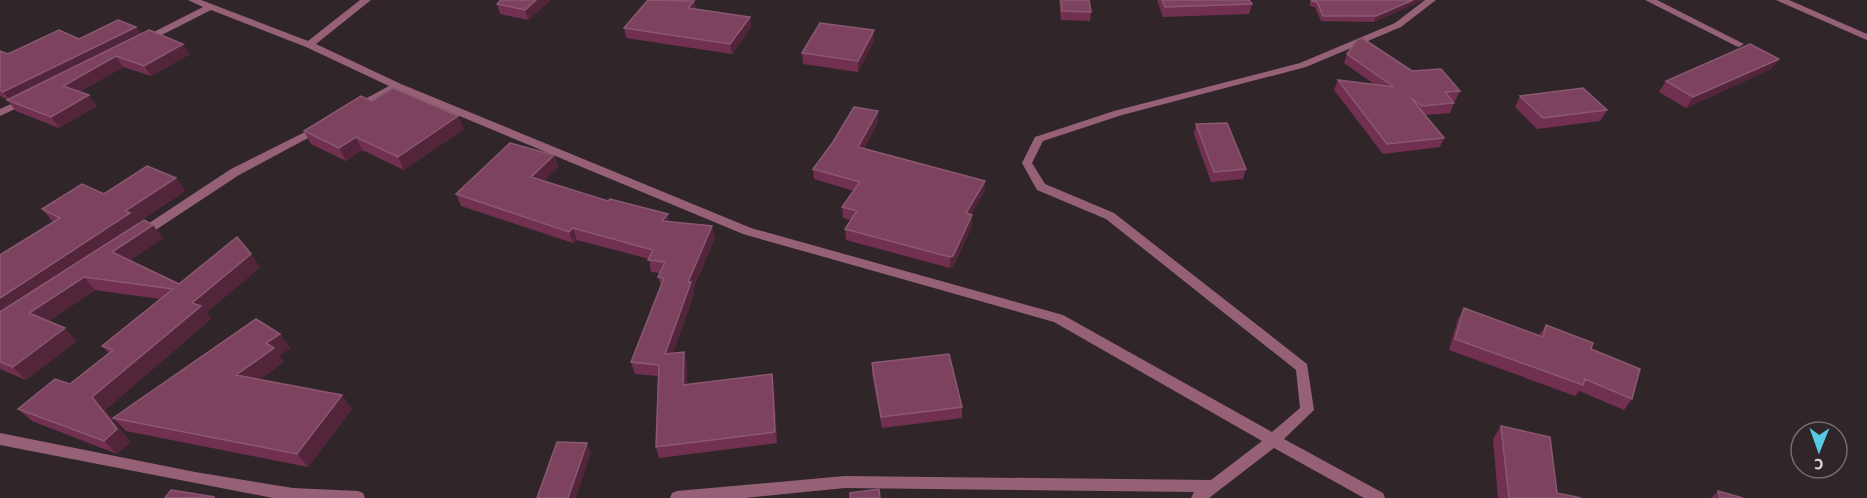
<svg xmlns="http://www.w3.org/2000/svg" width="1867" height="498" viewBox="0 0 1867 498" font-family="'Source Sans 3',sans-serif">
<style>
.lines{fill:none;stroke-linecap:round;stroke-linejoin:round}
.minor{fill:#966177;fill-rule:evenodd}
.tertiary{fill:#966177;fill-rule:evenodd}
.wall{fill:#723050}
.shaded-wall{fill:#53253b}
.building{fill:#7d425e;stroke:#8b5871;stroke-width:1.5}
</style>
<rect width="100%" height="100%" fill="#30262a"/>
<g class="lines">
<!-- minor -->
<path class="minor" d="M188,0h13l107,41 52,-41h11l-55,44 85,40 350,144 312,87 209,117 28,-24 -4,-38 -190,-151 -69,-29 -15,-27 13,-26 79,-26 186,-48 95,-40 30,-23h11l-35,27 -95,40 -184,48 -79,26 -11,22 13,21 69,29 193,151 7,46 -30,29 99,54 2,5h-21l-90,-50 -65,50h-18l3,-6 -349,-4 -100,10h-75l2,-5 5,-2 168,-15 366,4 51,-39 -208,-119 -311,-88 -346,-144 -37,20h-8l-1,-2 1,-2 37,-20 -83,-39 -95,-37 -65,33h-6v-4l63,-32z
M1645,0h12l87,44 -5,3 -3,-1z
M26,97l5,3 -1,2 -30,14v-7z
M319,125l4,1 1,2 -1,2 -84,45 -94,62h-8l-2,-3 2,-3 94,-62z
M0,433l195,39 98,16 65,3 5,2 2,5h-92l-273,-53z"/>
<!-- tertiary -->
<path class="tertiary" d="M1776,0h13l78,34v6z"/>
</g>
<!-- wall -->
<path class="wall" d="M551,0l-23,20 -28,-6 -3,-10z
M1059,0h30l2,12 -1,9 -29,-1z
M1157,0h92l3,4 -3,10 -86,3z
M1310,0h113l-49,22 -53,-1 -6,-14 -5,-1z
M694,1l2,8 54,8 1,10 -19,27 -106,-16 -2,-10z
M874,30v11l-16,31 -55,-8 -1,-11z
M141,34l49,20 -39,22 -28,-9 -44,25 18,14 -38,22 -43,-17 -9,-11h1l-8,-4v-45l8,3 71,-15z
M1347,54l65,17 48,20 -5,10h-3l2,2 -4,10 -25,2 19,23 -4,9 -57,7 -49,-64 4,-10 36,4 -30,-21z
M1779,59l-8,10 -85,39 -27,-16 7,-11z
M1520,96l87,14 -7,11 -63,8 -22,-22z
M372,101l86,15 6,13 -60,41 -42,-20 -16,11 -35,-17 -7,-13z
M878,122l-14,26 121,33 -1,11 -13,22 1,1v11l-19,41 -3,1 -104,-28 -1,-11 6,-9 -8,-2 -1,-11 12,-16 -40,-12 -1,-10z
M1196,124l50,45 -3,10 -32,3 -17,-48z
M554,155l4,12 -15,14 126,41 46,16 -22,51 1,5 -21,59 14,10v21l85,-10 2,12 3,57 -118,15 -3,-11 2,-71 -23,-2 -4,-12 30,-76 -3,-9 2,-4 -9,-1 -2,-13 -72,-19 -4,3 -112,-37 -5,-12z
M176,178l9,13 -48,32 26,15 -33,22 49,24 81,-17 -54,46 5,6 -106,91 25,32 -13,12 -85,-33 -14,-12 52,-25 39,-31 -7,-7 58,-47 -65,-9 -46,31 28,20 -51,39 -26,-11v-114l53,-33 -11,-13z
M1464,308l75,27 7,-10 45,24 41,50 -8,11 -45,-19 -4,5 -126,-46 9,-31z
M280,334l10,14 -11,8 5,6 -24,17 82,16 10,14 -44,58 -182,-36 -13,-13z
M872,363l90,44v11l-80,10 -10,-54z
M1501,426l56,67 24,5h-83l-5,-59z
M1718,491l25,7h-32z"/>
<!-- shaded-wall -->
<path class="shaded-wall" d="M536,0h15l-23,20 -3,-10z
M1413,0h10l-49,22 2,-6z
M694,1l2,10 -8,-3z
M750,17l1,10 -19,27 -2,-10z
M136,27l6,8 -131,66 -8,-9z
M874,30v11l-16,31v-11z
M183,44l7,10 -39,22 -7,-10z
M116,56l7,11 -52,29 -8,-10z
M1779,59l-8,10 -85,39 7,-11z
M89,95l8,11 -38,22 -8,-11z
M878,111v11l-19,35 -1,-10z
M458,116l6,13 -60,41 -6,-13z
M356,137l6,13 -16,11 -7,-13z
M554,155l4,12 -22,22 -5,-12z
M176,178l9,13 -48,32 3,3 -140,94v-22l125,-87z
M985,181l-1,11 -19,32 1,-11z
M668,214l2,12 -8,-5z
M972,215v11l-19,41 -3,1v-11z
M153,225l10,13 -40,27 -11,-13z
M712,226l3,12 -22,51 1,5 -25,71 -4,-11 23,-72z
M573,228l4,12 -4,3 -4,-11z
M251,254l9,13 -54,46 5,6 -106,91 25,32 -13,12 -13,-13 -12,-44 100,-94z
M84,277l11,13 -53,36 -13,-13z
M65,328l12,13 -51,39 -13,-13z
M280,334l10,14 -11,8 5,6 -37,27 -11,-14 30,-32z
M684,352l3,11v33l-4,-11z
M772,374l2,12 3,57 -2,-11z
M342,395l10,14 -44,58 -11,-13z
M587,443l4,10 -15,45h-8z"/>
<!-- building -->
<path class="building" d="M501,0h35l-11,10 -28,-6z
M648,0l46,1 -6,7 62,9 -20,27 -106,-16z
M1061,0h28l2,12 -29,-1z
M1162,0h87l3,4 -87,3z
M1312,0h101l-37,16h-53l-6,-14 -5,-1z
M118,20l18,7 -133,65 -3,-2v-39l8,3 51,-24 20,9z
M820,23l54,7 -16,31 -56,-8z
M149,30l34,14 -39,22 -28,-10 -53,30 26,9 -38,22 -44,-17z
M1362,38l50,33 29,-2 19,22 -15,1 9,11 -32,3 -11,-8 33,40 -57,6 -49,-64 56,7 -47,-33 10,-14z
M1750,44l29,15 -86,38 -27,-16z
M393,88l65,28 -60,41 -42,-20 -17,11 -35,-17 57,-35 11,5z
M1583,88l24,22 -64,8 -23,-22z
M854,107l24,4 -20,36 127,34 -19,32 6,2 -19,41 -3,1 -105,-28 12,-18 -15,-4 18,-25 -47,-13 20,-27z
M1227,123l19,46 -32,3 -18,-48z
M510,143l44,12 -23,22 77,24 2,-2 58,15 -6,7 50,5 -24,56h3l-26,72 19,-2 -1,33 89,-11 3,58 -119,15 3,-82 -28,-3 33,-84 -6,-1 7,-15 -17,-2 5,-10 -80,-22 -4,4 -113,-38z
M147,166l29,12 -51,33 5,2 -130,85v-43l60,-37 -18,-9 40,-25 22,10z
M144,220l9,5 -41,27 67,32 58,-47 14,17 -59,49 9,3 -109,91 25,32 -13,12 -86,-32 37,-30 15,5 43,-34 -11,-4 71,-57 -89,-12 -55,36 36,15 -52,39 -13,-5v-50z
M1464,308l79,29 3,-12 47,18 -2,6 49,20 -8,30 -47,-20 -2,6 -128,-46z
M256,319l24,15 -14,9 8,5 -38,27 106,20 -45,59 -184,-36z
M949,354l13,53 -81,10 -9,-54z
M1501,426l49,11 7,56 24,5h-72z
M557,442l30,1 -19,55h-31z
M879,489l1,9h-30v-5z
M171,490l44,7 -50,1z
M1718,491l25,7h-23z"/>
<!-- north arrow -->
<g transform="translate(1819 450) rotate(181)"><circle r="28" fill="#30262a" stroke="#746b6e" stroke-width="1.5"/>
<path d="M0-4.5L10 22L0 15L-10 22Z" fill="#57c9e2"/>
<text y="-9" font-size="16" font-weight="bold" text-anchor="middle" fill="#d9d2d5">С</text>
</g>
</svg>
